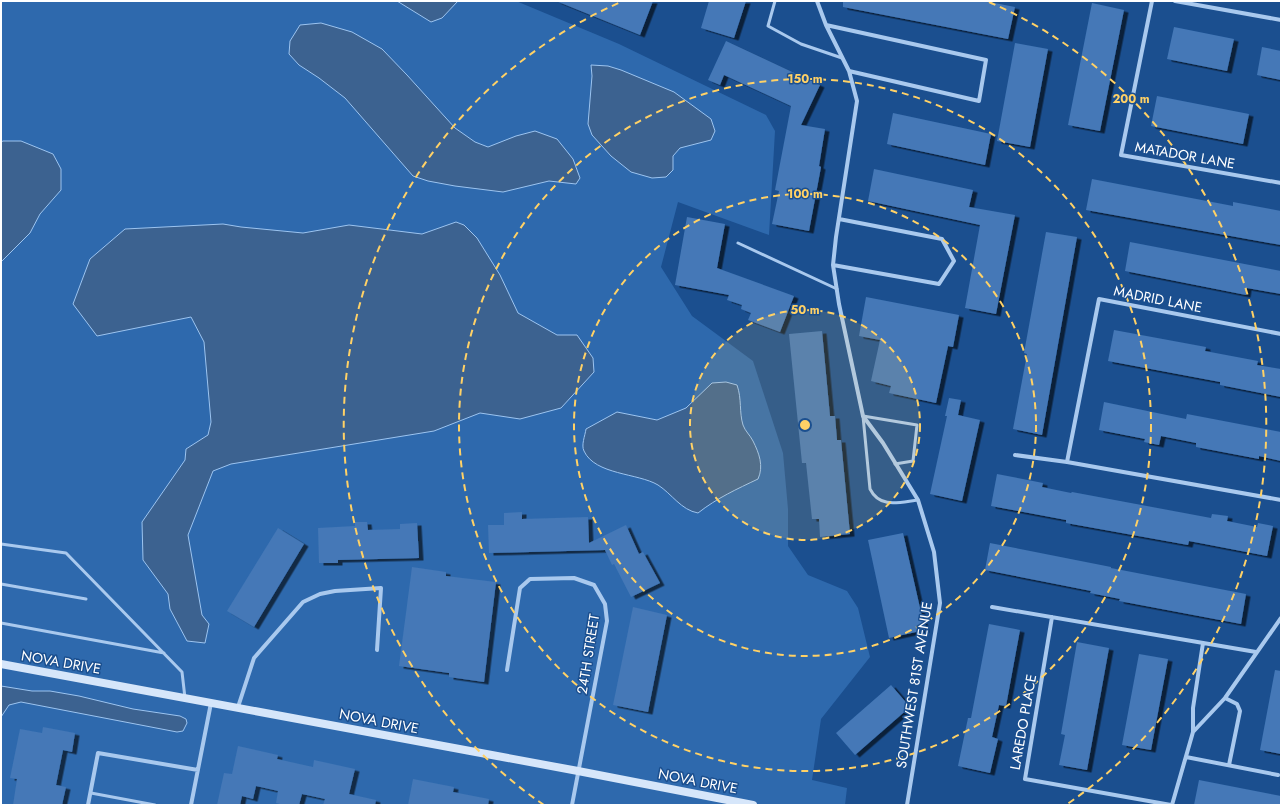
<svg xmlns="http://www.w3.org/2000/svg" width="1282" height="806" viewBox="0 0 1282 806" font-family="Jost,sans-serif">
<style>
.green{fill:#2e69ad}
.water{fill:#3c6290;stroke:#9cc4f0}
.building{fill:#4478b7;filter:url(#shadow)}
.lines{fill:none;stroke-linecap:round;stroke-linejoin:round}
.lane{stroke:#a9c9ee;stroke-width:3}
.street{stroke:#a9c9ee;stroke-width:4}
.secondary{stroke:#d6e6fa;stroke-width:8}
.ring{fill:none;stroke:#ffd166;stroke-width:2;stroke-dasharray:7 5}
.labels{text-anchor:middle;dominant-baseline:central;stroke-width:3;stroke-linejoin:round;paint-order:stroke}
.street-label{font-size:14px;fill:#fff;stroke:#1b4f8f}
.centre{fill:#ffd166;stroke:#1b4f8f;stroke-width:2}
.ring-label{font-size:12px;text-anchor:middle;font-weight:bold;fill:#ffd166;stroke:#1b4f8f;stroke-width:3;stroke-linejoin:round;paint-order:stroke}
</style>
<defs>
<filter id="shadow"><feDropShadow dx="4.5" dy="2.5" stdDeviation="0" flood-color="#0009"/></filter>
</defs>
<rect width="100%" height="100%" fill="#1b4f8f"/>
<!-- green -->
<path class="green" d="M1,1h515l103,43 147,71 9,16 -6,104 -91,-33 -17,65 31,49 61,45 30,92 5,56v37l20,29 39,16 11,17 12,49 -49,62 -9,61 35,8 -2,17h-844z"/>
<!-- water -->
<path class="water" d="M397,1h61l-16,17 -11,4z
M321,23l31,9 30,17 25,26 48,53 20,14 13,5 28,-11 19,-5 22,8 16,20 7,19 -4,6 -27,-3 -46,11 -48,-6 -27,-5 -15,-5 -68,-78 -26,-20 -20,-13 -10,-11 1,-13 10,-16z
M591,65l17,1 13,4 53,22 37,27 4,12 -4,9 -31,8 -7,8v14l-7,7 -14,1 -21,-6 -20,-16 -19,-21 -4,-11 4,-48z
M3,141h18l32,13 8,15v21l-21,24 -10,19 -29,29v-120z
M456,222l8,3 13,13 23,37 18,38 39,22h20l16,23 1,14 -33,36 -41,11 -40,-6 -46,18 -203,33 -18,7 -25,64 14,80 7,9 -4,19 -18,-2 -17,-32 -2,-15 -25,-34 -1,-38 43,-62 1,-11 22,-14 3,-13 -7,-80 -13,-25 -94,19 -24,-32 17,-45 35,-30 98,-5 18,3 62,6 46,-8 73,9z
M726,382l11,3c5,14 2,27 6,40 2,6 7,10 10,16 6,12 11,25 5,38 -21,10 -41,19 -60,34 -17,-3 -26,-19 -40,-28 -20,-12 -63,-10 -74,-34 -3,-6 1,-15 2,-22l31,-17 40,8 29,-12 26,-25z
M1,686l31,5h18l29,5 54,13 47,7 6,3 1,4 -4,8 -6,1 -156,-30 -12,3 -8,12z"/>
<!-- building -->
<path class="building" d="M556,1h97l-13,34z
M709,1h37l-12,37 -33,-10z
M843,1h141l31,6 -7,32 -165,-32z
M1092,3l32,7 -24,121 -32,-6z
M1174,27l60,12 -7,32 -60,-12z
M726,41l94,44 -19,40 24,4 -6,37 2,1 -12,64 -37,-7 7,-33 -4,-1 16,-84 -67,-31 -4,10 -12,-5z
M1015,43l33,6 -18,98 -33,-6z
M1262,47l19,4v29l-24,-5z
M1157,96l92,18 -6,30 -92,-18z
M893,113l98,21 -6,31 -98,-21z
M874,169l99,21 -4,17 46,8 -19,99 -31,-6 15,-83 -112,-24z
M1092,179l141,27v-4l48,9v34l-195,-35z
M687,217l38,7 -8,44 77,28 -14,36 -32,-12 3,-7 -10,-4 1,-4 -15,-5 2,-5 -54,-10z
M1046,232l31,5 -35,198 -29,-6 14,-75 -3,-1z
M1130,242l151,29v23l-34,-6 -1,7 -121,-24z
M866,297l93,18 -6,32 -5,-1 -12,57 -47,-10 2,-7 -20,-5 9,-41 -21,-4z
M1114,330l92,17 -1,4 53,10 -1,4 24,4v28l-61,-12v-3l-112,-21z
M822,331l8,85h5l2,24h4l9,94 -30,3 -1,-18h-7l-6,-56h-4l-13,-129z
M949,398l12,2 -3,15 22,5 -18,81 -32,-7 17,-78h-2z
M1104,402l82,17 1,-5 94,18v29l-22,-5v3l-63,-12v-4l-35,-7 -2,9 -15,-3 1,-3 -46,-9z
M997,474l46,9 -1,4 29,6 1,-1 139,26 1,-4 16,2 -1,5 30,6 1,-4 15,3 -6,30 -78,-15 -1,4 -122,-22v-3l-75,-14z
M522,512v7l66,-2 1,26 37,-18 13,29 4,-2 17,31 -29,14 -17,-33 -2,1 -7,-15 -116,3 -1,-28h16v-12z
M355,522h12l1,8 32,-1v-5l17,-1 2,35 -81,2v3h-19l-1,-35 37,-2z
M278,528l26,16 -50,83 -27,-16z
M903,533l22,97 -36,8 -21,-98z
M990,543l121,24v1l135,26 -5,30 -122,-23 1,-2 -30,-6 1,-2 -106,-21z
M412,567l34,5v4l50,6 -12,100 -35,-5v-4l-50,-7z
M633,607l34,8 -19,97 -35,-7z
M989,624l31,6 -14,76 -7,-1 -7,32 6,2 -8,34 -32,-7 10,-48h3z
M1077,642l32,6 -22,122 -28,-5 6,-30 -4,-1z
M1139,654l29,5 -17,91 -29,-5z
M1275,670l6,1v83l-21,-4z
M891,685l19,22 -55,48 -19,-22z
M43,727l32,6 -3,19 -9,-2 -7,35 10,2 -4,18h-49l4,-26 -7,-1 10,-49 22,4z
M238,746l40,9 -1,4 36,8 1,-7 41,9 -6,25 27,6 -1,5h-52l2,-6 -23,-5 -3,11h-16l-7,-2 2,-12 -22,-5 -3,13 -11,-3 -2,9h-23l7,-32 8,1z
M413,779l41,8 -1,5 36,7 -1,6h-80z
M1199,780l82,16v9h-87z"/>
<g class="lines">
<!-- lane -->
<path class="lane" d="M775,1l-7,25 33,18 41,14
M738,243l99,46
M895,464l18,-3 4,-36 -54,-9 7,73c10,20 30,13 48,11
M1,544l65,9 116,119 3,26
M1,584l85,15
M1,623l163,30
M91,793l64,12"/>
<!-- street -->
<path class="street" d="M817,1l9,24 23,46 8,30 -21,136 -3,28 6,39 24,112 20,27 35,57 16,52 6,51 -33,202
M1152,1l-31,154 160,28
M1175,1l106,19
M826,25l160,35 -7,41 -130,-30
M833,265l106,19 15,-23 -12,-22 -103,-20
M1015,455l52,7 214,38
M1067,462l32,-163 182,35
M992,607l264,45
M1052,617l-27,162 146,26
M507,670l13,-82 10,-9 44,-1 20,7 11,19 2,17 -35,184
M1225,698l12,6 3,7 -11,54
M238,707l16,-49 49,-56 17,-8 15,-3 46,-3 -4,62
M1193,732v-24l10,-65
M1186,757l92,18
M88,805l10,-52 100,17
M191,805l20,-102
M1172,805l21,-73 32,-34 56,-80"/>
<!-- secondary -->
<path class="secondary" d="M1,664l577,107 175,34"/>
</g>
<!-- distance rings -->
<circle cx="805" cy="425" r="115" fill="#ffd166" fill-opacity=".12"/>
<g class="ring">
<circle cx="805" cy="425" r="115"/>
<circle cx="805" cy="425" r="231"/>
<circle cx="805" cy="425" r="346"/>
<path d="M544 805A461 461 0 0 1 621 2M989 2A461 461 0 0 1 1066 805"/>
</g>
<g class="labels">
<!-- street labels -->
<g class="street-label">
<text transform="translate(1185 155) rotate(10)">MATADOR LANE</text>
<text transform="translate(1158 299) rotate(11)">MADRID LANE</text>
<text transform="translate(588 654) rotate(-81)">24TH STREET</text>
<text transform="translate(61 662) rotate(10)">NOVA DRIVE</text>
<text transform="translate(914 685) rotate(-81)">SOUTHWEST 81ST AVENUE</text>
<text transform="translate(379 721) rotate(11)">NOVA DRIVE</text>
<text transform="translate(1023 722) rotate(-80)">LAREDO PLACE</text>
<text transform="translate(698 781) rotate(11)">NOVA DRIVE</text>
</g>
</g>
<circle cx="805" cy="425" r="6" class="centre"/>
<g class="ring-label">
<text x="805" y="83">150 m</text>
<text x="1131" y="103">200 m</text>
<text x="805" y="198">100 m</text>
<text x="805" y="314">50 m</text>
</g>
<!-- border -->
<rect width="1282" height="806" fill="none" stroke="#ffffff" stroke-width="4"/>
</svg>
